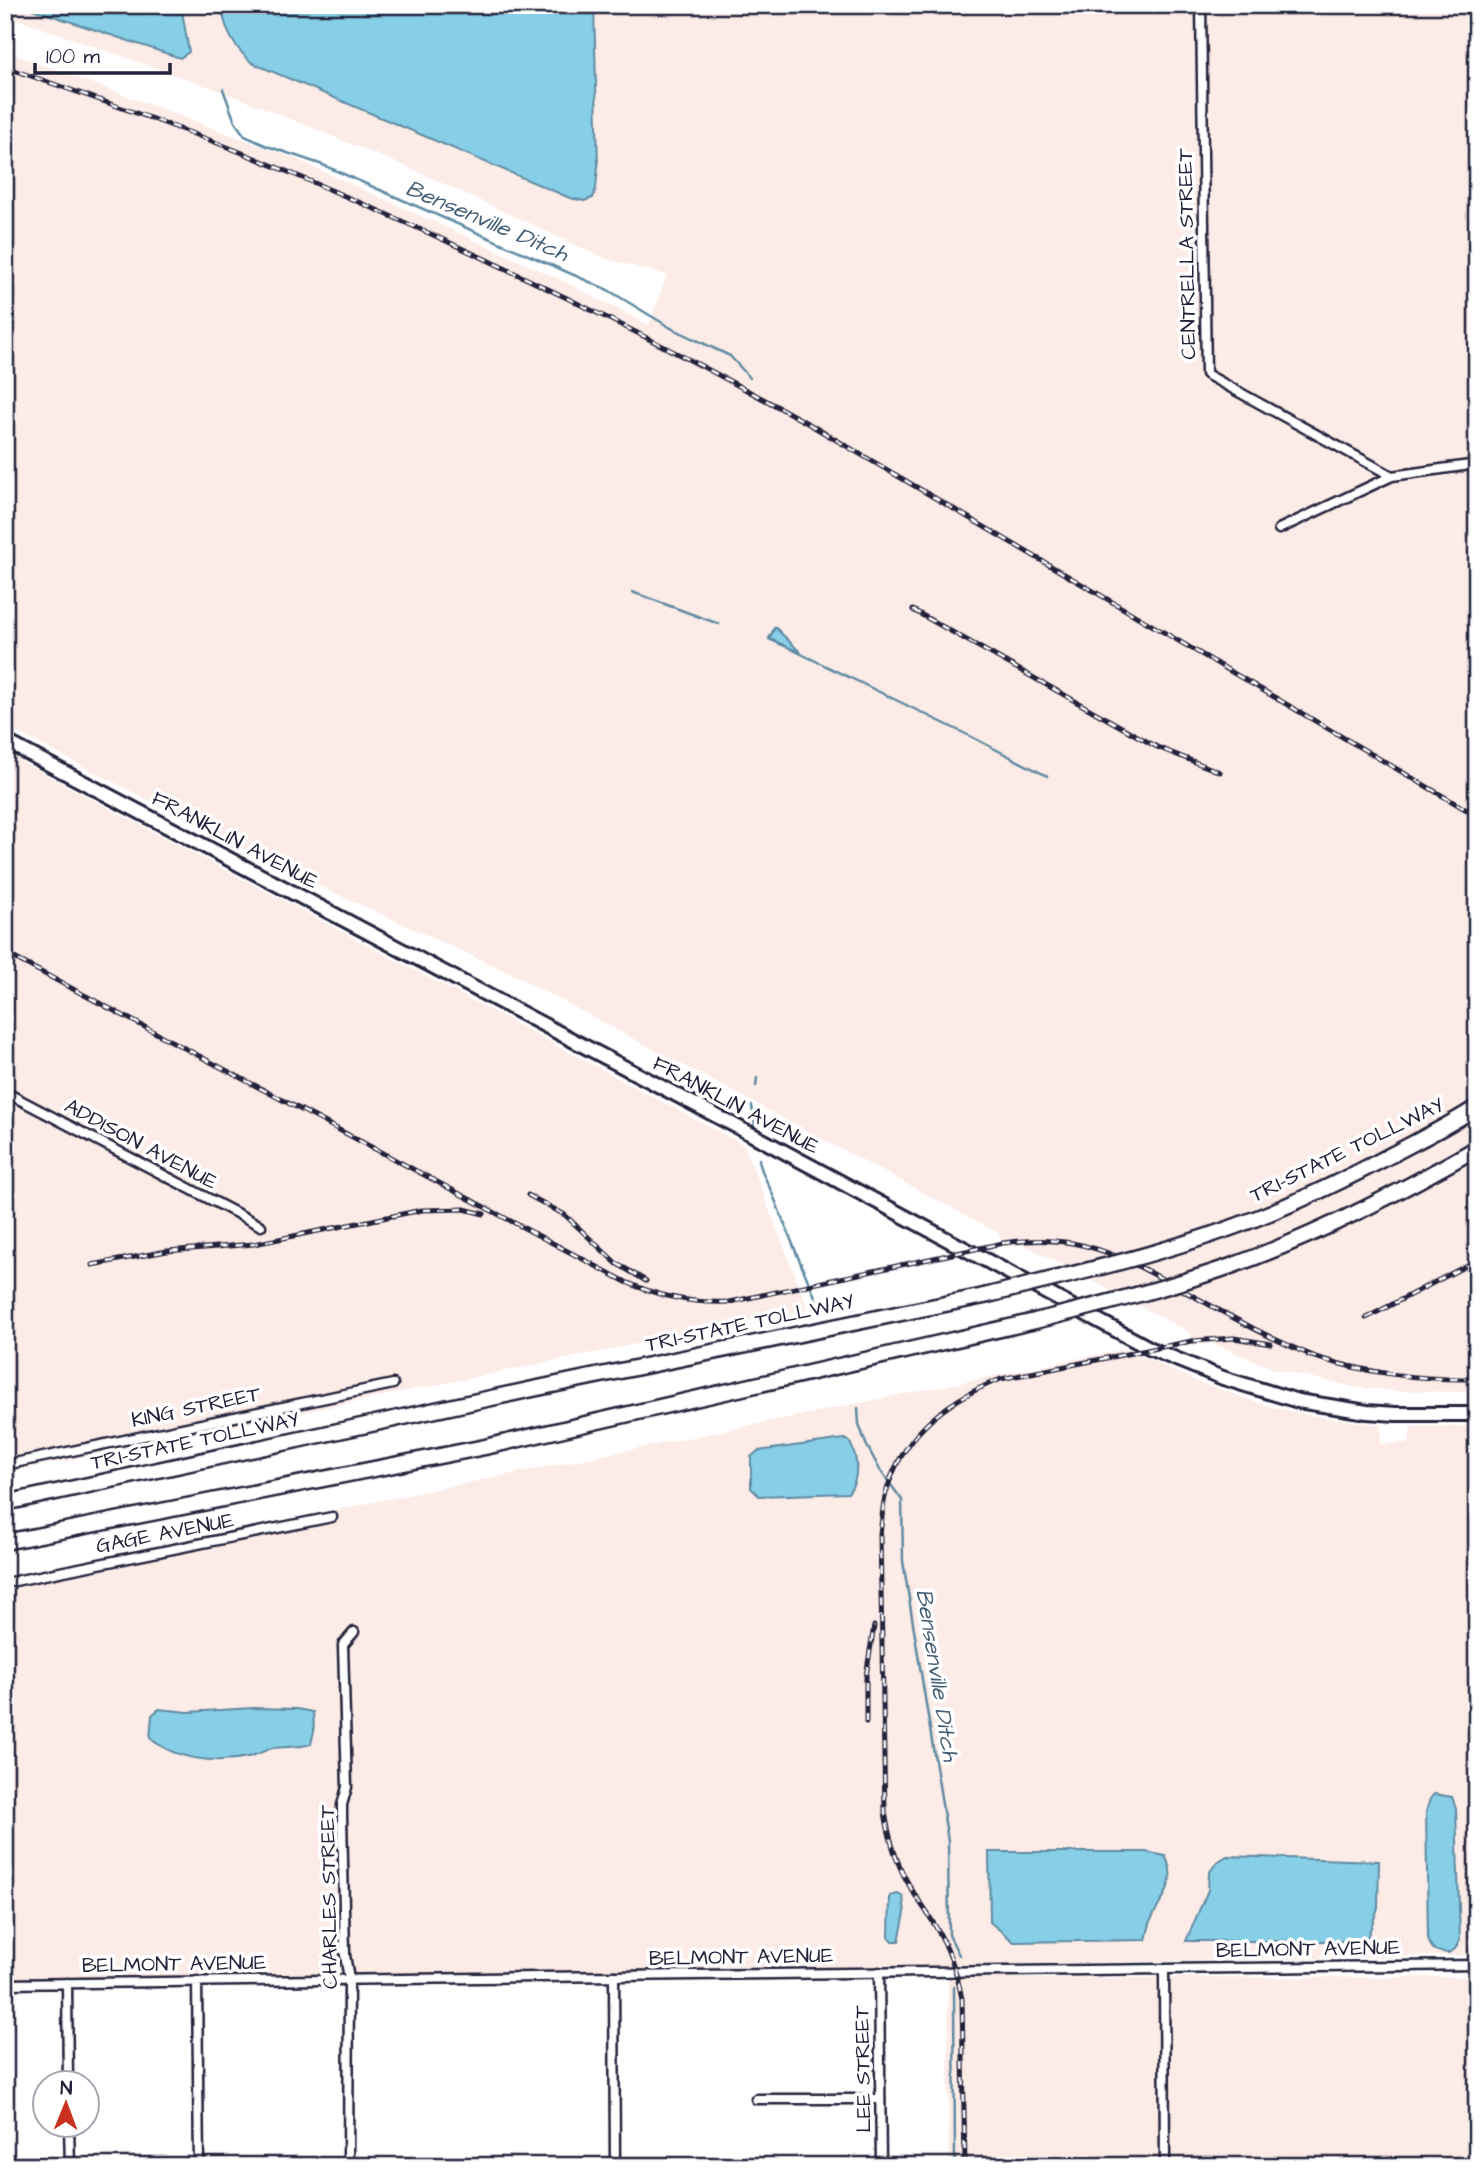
<svg xmlns="http://www.w3.org/2000/svg" width="1482" height="2171" viewBox="0 0 1482 2171" font-family="'Architects Daughter',sans-serif">
<style>
.built{fill:#fcebe6}
.water{fill:#86cfe6;stroke:#5e8aa2;stroke-width:2}
.lines{fill:none;stroke-linecap:round;stroke-linejoin:round}
.stream{stroke:#5e8aa2;stroke-width:2.5}
.street-casing{stroke:#22223b;stroke-width:13}
.secondary-casing{stroke:#22223b;stroke-width:18}
.highway-casing{stroke:#22223b;stroke-width:19}
.street{stroke:#fff;stroke-width:8}
.secondary{stroke:#fff;stroke-width:12}
.highway{stroke:#fff;stroke-width:14}
.rail-casing{stroke:#22223b;stroke-width:5}
.rail{stroke:#fff;stroke-width:2.5;stroke-dasharray:8;stroke-linecap:butt}
.highway-bridge-casing{stroke:#22223b;stroke-width:19;stroke-linecap:butt}
.highway-bridge{stroke:#fff;stroke-width:14}
.labels{text-anchor:middle;dominant-baseline:central;stroke-width:7;stroke-linejoin:round;paint-order:stroke}
.street-label{font-size:21px;fill:#22223b;stroke:#fff}
.water-label{font-size:23px;font-style:italic;fill:#455f77;stroke:#fff}
</style>
<rect width="100%" height="100%" fill="#fff"/>
<filter id="ink" filterUnits="userSpaceOnUse"><feTurbulence type="fractalNoise" baseFrequency=".0143" numOctaves="2"/><feDisplacementMap in="SourceGraphic" scale="14" xChannelSelector="R" yChannelSelector="G"/><feConvolveMatrix kernelMatrix="1 2 1 2 8 2 1 2 1" color-interpolation-filters="sRGB"/></filter>
<g filter="url(#ink)">
<!-- built -->
<path class="built" d="M5,5h1472v1387l-80,-1 -43,-4 -77,-17 -65,-27 -19,2 -4,-13 -166,-88 -18,3 -6,-14 -487,-259 -234,-107 -273,-141v-675l291,108 265,121 88,45 18,-50 -61,-16 -192,-89 -179,-74 -230,-81z
M5,753l739,392 64,164 -803,164z
M1126,1349l70,32 68,24 45,10 72,10v19l28,-1 2,-16 66,-1v529l-508,10 -964,15v-403z
M1477,1977v189h-528l-1,-188z"/>
<!-- water -->
<path class="water" d="M20,5h161l8,47 -9,6z
M221,5h373l4,161 -2,22 -3,10 -9,3 -14,-3 -318,-135c-20,-18 -26,-31 -31,-58z
M775,627l26,26 -32,-14z
M844,1439l5,2c9,15 11,38 -1,52l-89,3 -8,-8v-31l7,-6z
M253,1708l44,1 16,3 1,19 -3,13c-13,4 -25,2 -38,4 -8,2 -16,7 -25,9 -32,7 -73,3 -98,-19l2,-23 7,-6 29,3z
M1434,1794l18,3 4,11 4,131 -5,10 -7,4c-11,-1 -17,-2 -20,-15l-2,-126 4,-13z
M989,1852h157l19,4c14,25 -2,40 -13,62 -3,7 -4,15 -6,22l-132,2 -24,-20z
M1227,1856l152,5 -1,47 -12,33h-180l22,-51 1,-17 8,-11z
M898,1894l5,2 2,17 -6,28h-6l-4,-4 1,-41z"/>
<g class="lines">
<!-- stream -->
<path class="stream" d="M223,89l12,33 10,14 22,10 56,19 285,125 63,38 59,28 20,22
M632,592l87,32
M775,627l-6,12 16,7
M791,649l181,88 75,39
M756,1086l1,-8
M752,1106l3,20
M759,1159c1,12 9,24 14,36 16,39 31,79 49,117
M858,1408l1,16 7,20 14,26 22,30 1,61 45,280 1,94 10,20
M954,1987l1,179"/>
<!-- street casing -->
<g class="street-casing">
<path id="street" d="M1201,5l5,369 186,102
M1279,529l113,-53 85,-12
M5,1092l256,134
M5,1465l388,-81
M5,1583l327,-66
M1164,1969l1,197
M879,1972l2,194
M614,1976l1,190
M197,1981l2,185
M67,1983l1,101
M5,1984l1472,-19
M756,2099h124
M69,2126l1,40
M348,2166l1,-187 -4,-24 -3,-139v-11l5,-18 -4,-142 11,-13"/>
</g>
<!-- secondary casing -->
<g class="secondary-casing">
<path id="secondary" d="M5,741l761,401 385,207 72,29 75,23 69,11 29,2h81"/>
</g>
<!-- highway casing -->
<g class="highway-casing">
<path id="highway" d="M5,1503l528,-114 451,-93
M5,1542l480,-95 546,-125"/>
</g>
<!-- street -->
<use href="#street" class="street"/>
<!-- secondary -->
<use href="#secondary" class="secondary"/>
<!-- highway -->
<use href="#highway" class="highway"/>
<!-- rail casing -->
<g class="rail-casing">
<path id="rail" d="M5,67c80,28 161,55 240,87 193,79 382,169 564,270l668,392
M913,610l244,137 63,25
M5,953l621,329c34,15 67,22 104,20l273,-59c23,-3 46,-4 69,0 41,7 78,29 114,49 42,23 84,47 130,65
M528,1195l37,20 51,48 30,18
M92,1265l75,-14 87,-7 168,-34 42,-1 20,5
M1366,1318l111,-58
M1308,1355c58,18 108,25 169,24
M866,1722v-46l8,-50
M965,2166l-3,-167c-5,-27 -13,-51 -28,-75 -8,-14 -18,-26 -26,-41 -13,-22 -19,-46 -23,-71l-5,-278c2,-12 2,-25 5,-37 15,-61 61,-97 116,-118l191,-38 42,-3 37,6"/>
</g>
<!-- rail -->
<use href="#rail" class="rail"/>
<!-- highway-bridge casing -->
<g class="highway-bridge-casing">
<path id="highway-bridge" d="M984,1296c93,-23 189,-44 278,-80 45,-18 88,-39 131,-62 28,-15 57,-29 84,-47
M1031,1322c67,-17 134,-33 200,-56 85,-30 168,-73 246,-118"/>
</g>
<!-- highway-bridge -->
<use href="#highway-bridge" class="highway-bridge"/>
</g>
</g>
<g class="labels">
<!-- street labels -->
<g class="street-label">
<text transform="translate(1187 254) rotate(-91)">CENTRELLA STREET</text>
<text transform="translate(235 840) rotate(28)">FRANKLIN AVENUE</text>
<text transform="translate(736 1105) rotate(28)">FRANKLIN AVENUE</text>
<text transform="translate(141 1144) rotate(28)">ADDISON AVENUE</text>
<text transform="translate(1347 1150) rotate(-26)">TRI-STATE TOLLWAY</text>
<text transform="translate(750 1323) rotate(-12)">TRI-STATE TOLLWAY</text>
<text transform="translate(196 1407) rotate(-12)">KING STREET</text>
<text transform="translate(195 1441) rotate(-12)">TRI-STATE TOLLWAY</text>
<text transform="translate(165 1533) rotate(-11)">GAGE AVENUE</text>
<text transform="translate(329 1897) rotate(-91)">CHARLES STREET</text>
<text transform="translate(1308 1949) rotate(-1)">BELMONT AVENUE</text>
<text transform="translate(741 1957) rotate(-1)">BELMONT AVENUE</text>
<text transform="translate(174 1964) rotate(-1)">BELMONT AVENUE</text>
<text transform="translate(863 2069) rotate(-91)">LEE STREET</text>
</g>
<!-- water labels -->
<g class="water-label">
<text transform="translate(487 221) rotate(23)">Bensenville Ditch</text>
<text transform="translate(937 1675) rotate(81)">Bensenville Ditch</text>
</g>
</g>
<!-- margin -->
<rect width="1482" height="2171" fill="none" stroke="#fff" stroke-width="28"/>
<rect x="14" y="14" width="1454" height="2143" fill="none" stroke="#22223b" stroke-width="2.5" filter="url(#ink)"/>
<!-- north arrow -->
<g transform="translate(66 2104) rotate(1)"><circle r="33" fill="#ffffff" stroke="#a7a7b1" stroke-width="2"/>
<path d="M0-5L12 26L0 18L-12 26Z" fill="#c8321e"/>
<text y="-10" font-size="19" font-weight="bold" text-anchor="middle" fill="#22223b">N</text>
</g>
<!-- scale -->
<path d="M35 63v10h135v-10" fill="none" stroke="#22223b" stroke-width="3.5"/>
<text x="46" y="63" font-size="21" fill="#22223b" stroke="#ffffff" stroke-width="5" paint-order="stroke">100 m</text>
</svg>
